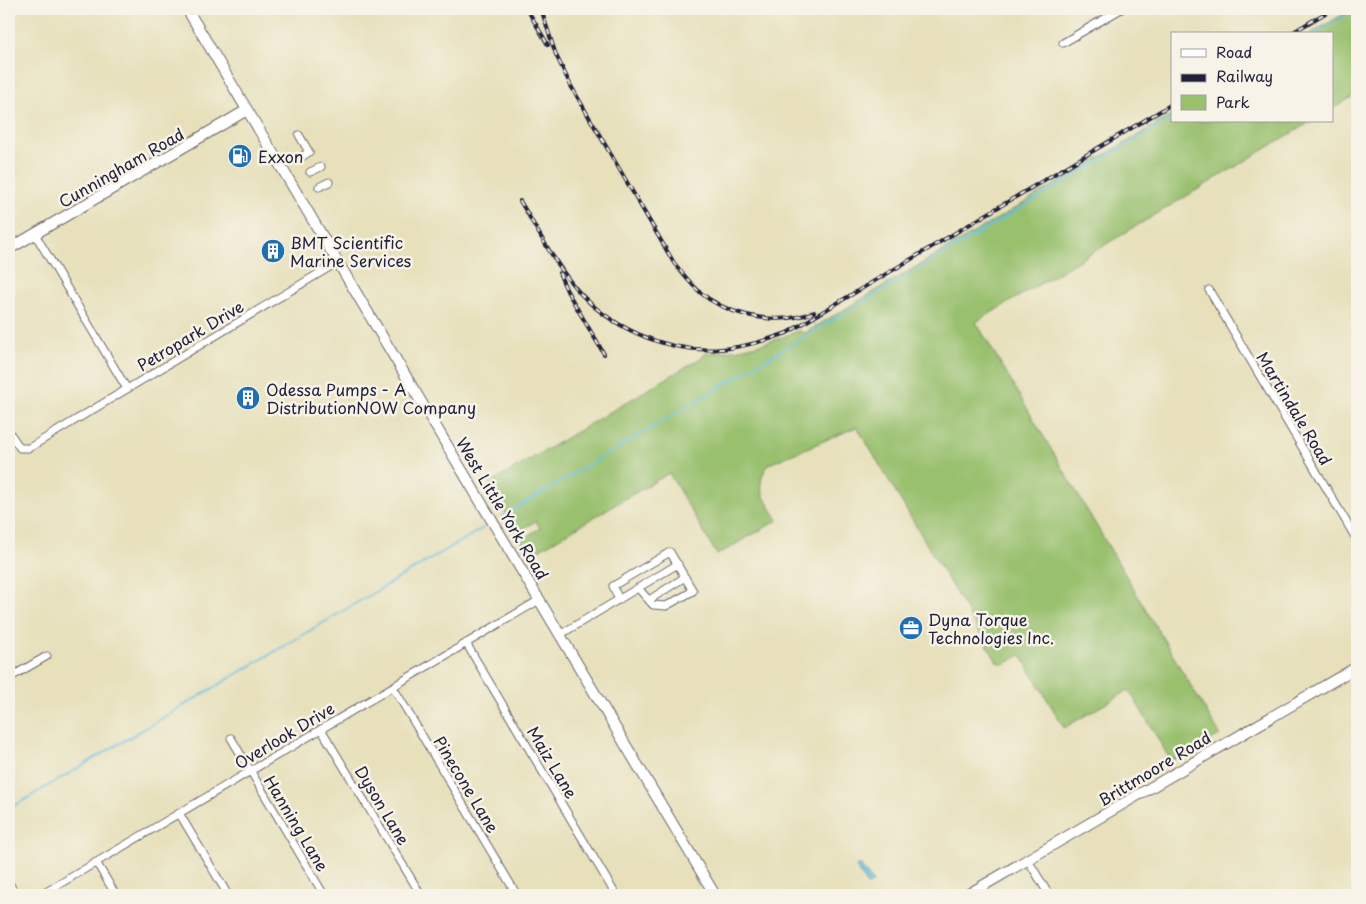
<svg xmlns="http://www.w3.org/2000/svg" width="1366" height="904" viewBox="0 0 1366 904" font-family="'Playpen Sans',sans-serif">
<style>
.green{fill:#98c06d;stroke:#5d7154}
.water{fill:#62bfe0;stroke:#42708e}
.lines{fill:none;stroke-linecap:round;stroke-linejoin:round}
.stream{stroke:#62bfe0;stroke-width:2}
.street-casing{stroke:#676468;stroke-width:9}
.secondary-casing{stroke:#676468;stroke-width:12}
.street{stroke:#fff;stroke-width:7}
.secondary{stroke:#fff;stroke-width:10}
.rail-casing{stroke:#22223b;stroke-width:4}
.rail{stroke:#f7f3e8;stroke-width:2;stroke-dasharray:5.5;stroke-linecap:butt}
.labels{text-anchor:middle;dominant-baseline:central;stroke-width:5;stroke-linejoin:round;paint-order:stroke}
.poi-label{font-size:16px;fill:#22223b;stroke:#f7f3e8;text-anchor:start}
.street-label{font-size:16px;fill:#22223b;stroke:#f7f3e8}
</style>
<rect width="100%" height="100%" fill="#f7f3e8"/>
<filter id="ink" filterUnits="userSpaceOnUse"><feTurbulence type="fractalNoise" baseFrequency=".02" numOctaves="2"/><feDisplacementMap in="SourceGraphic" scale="10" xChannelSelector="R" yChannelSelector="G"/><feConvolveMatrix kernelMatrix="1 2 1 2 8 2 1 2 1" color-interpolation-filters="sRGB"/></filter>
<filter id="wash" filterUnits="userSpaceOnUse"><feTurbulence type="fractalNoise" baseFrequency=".0096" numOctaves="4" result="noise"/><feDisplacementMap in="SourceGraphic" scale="20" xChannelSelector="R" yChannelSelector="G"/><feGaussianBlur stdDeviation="1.12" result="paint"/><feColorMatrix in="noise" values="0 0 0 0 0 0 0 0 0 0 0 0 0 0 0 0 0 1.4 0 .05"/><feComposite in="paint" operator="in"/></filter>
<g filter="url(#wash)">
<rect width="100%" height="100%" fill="#e7e0bb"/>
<!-- green -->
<path class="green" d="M1352,9h5v85l-25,15v-75h-22z
M1172,115v6h140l-336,201 244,413 -49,26 -42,-71 -65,38 -43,-73 -17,9 -7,-2 -140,-235 -88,37c-17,22 -3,36 9,56l-61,35 -48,-82 -139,82 -9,-15 19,-12 -4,-7 -19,11 -28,-48 215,-128v-3c35,-2 64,-9 96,-23l3,4z"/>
<!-- water -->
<path class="water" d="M860,864c4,8 9,12 13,19l-6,2 -11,-18z"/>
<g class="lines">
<!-- stream -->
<path class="stream" d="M1314,34l42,-25
M503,516l669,-398
M9,809l474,-281"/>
</g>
</g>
<g filter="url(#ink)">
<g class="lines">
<!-- street casing -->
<g class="street-casing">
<path id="street" d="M1063,43l58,-34
M299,135l10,17 -9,6
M310,172l11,-5
M319,187l10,-5
M35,234l92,155
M1209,290l148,250
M9,432l11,16h9l309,-186
M619,600l-6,-14 57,-34 23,39 -27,15 -13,-1 -15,-17
M649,600l36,-23
M561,634l117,-70
M466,643l150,252
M9,678l38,-22
M393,687l124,208
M321,729l100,166
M231,738l93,157
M179,813l49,82
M1028,860l21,35
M96,862l20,33
M9,883l7,12
M41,895l500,-296"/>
</g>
<!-- secondary casing -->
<g class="secondary-casing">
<path id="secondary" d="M187,9l528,886
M9,249l238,-139
M967,895l390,-228"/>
</g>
<!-- street -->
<use href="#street" class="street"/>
<!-- secondary -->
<use href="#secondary" class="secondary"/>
<!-- rail casing -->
<g class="rail-casing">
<path id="rail" d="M527,9l21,36
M541,9l15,46 15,31 103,177c11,13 21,27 35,36 29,19 72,26 105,13
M1290,34l42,-25
M520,201c17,28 32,58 53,84 33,41 93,69 148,64 23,-2 44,-8 66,-16l385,-229
M559,273l8,18 37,63"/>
</g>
<!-- rail -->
<use href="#rail" class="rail"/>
</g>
</g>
<!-- icons -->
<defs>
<g id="fuel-disc" transform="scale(1.25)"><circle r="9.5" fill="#1f6fb2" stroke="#f7f3e8"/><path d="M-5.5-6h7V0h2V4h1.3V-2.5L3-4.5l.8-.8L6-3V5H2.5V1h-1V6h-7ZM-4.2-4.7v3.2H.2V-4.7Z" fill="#fff"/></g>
<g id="building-disc" transform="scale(1.25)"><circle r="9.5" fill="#1f6fb2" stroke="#f7f3e8"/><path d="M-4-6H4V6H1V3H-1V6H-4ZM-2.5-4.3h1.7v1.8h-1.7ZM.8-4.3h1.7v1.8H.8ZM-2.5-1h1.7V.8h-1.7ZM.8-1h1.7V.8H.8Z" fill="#fff"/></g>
<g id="office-disc" transform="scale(1.25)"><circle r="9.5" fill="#1f6fb2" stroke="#f7f3e8"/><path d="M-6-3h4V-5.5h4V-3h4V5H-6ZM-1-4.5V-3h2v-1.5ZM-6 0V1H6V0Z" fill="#fff"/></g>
</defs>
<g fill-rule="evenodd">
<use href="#fuel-disc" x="240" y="156"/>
<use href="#building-disc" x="273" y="251"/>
<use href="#building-disc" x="248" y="398"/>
<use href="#office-disc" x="911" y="628"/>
</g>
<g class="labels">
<!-- poi labels -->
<g class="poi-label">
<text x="258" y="156">Exxon</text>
<text x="290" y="242">BMT Scientific<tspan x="290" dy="18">Marine Services</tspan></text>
<text x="266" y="389">Odessa Pumps - A<tspan x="266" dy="18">DistributionNOW Company</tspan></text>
<text x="928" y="619">Dyna Torque<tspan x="928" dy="18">Technologies Inc.</tspan></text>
</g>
<!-- street labels -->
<g class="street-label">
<text transform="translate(121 167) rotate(-30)">Cunningham Road</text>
<text transform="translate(190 335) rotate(-31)">Petropark Drive</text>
<text transform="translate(1295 408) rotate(59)">Martindale Road</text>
<text transform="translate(503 508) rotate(59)">West Little York Road</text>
<text transform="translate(284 735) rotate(-31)">Overlook Drive</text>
<text transform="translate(553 762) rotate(59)">Maiz Lane</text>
<text transform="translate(1154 768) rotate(-31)">Brittmoore Road</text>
<text transform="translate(467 784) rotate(59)">Pinecone Lane</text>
<text transform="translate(383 805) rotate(59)">Dyson Lane</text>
<text transform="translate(297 823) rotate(59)">Hanning Lane</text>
</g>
</g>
<!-- margin -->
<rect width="1366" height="904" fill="none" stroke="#f7f3e8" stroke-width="30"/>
<!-- legend -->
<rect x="1171" y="32" width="162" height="90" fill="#f7f3e8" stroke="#a29fa3"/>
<rect x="1181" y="49" width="25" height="8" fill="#ffffff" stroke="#a29fa3"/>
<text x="1216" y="58" font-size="15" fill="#22223b">Road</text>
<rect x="1181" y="74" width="25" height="8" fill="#22223b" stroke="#a29fa3"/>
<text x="1216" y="82" font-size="15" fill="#22223b">Railway</text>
<rect x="1181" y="95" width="25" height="15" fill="#98c06d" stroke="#a29fa3"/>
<text x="1216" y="108" font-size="15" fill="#22223b">Park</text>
</svg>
